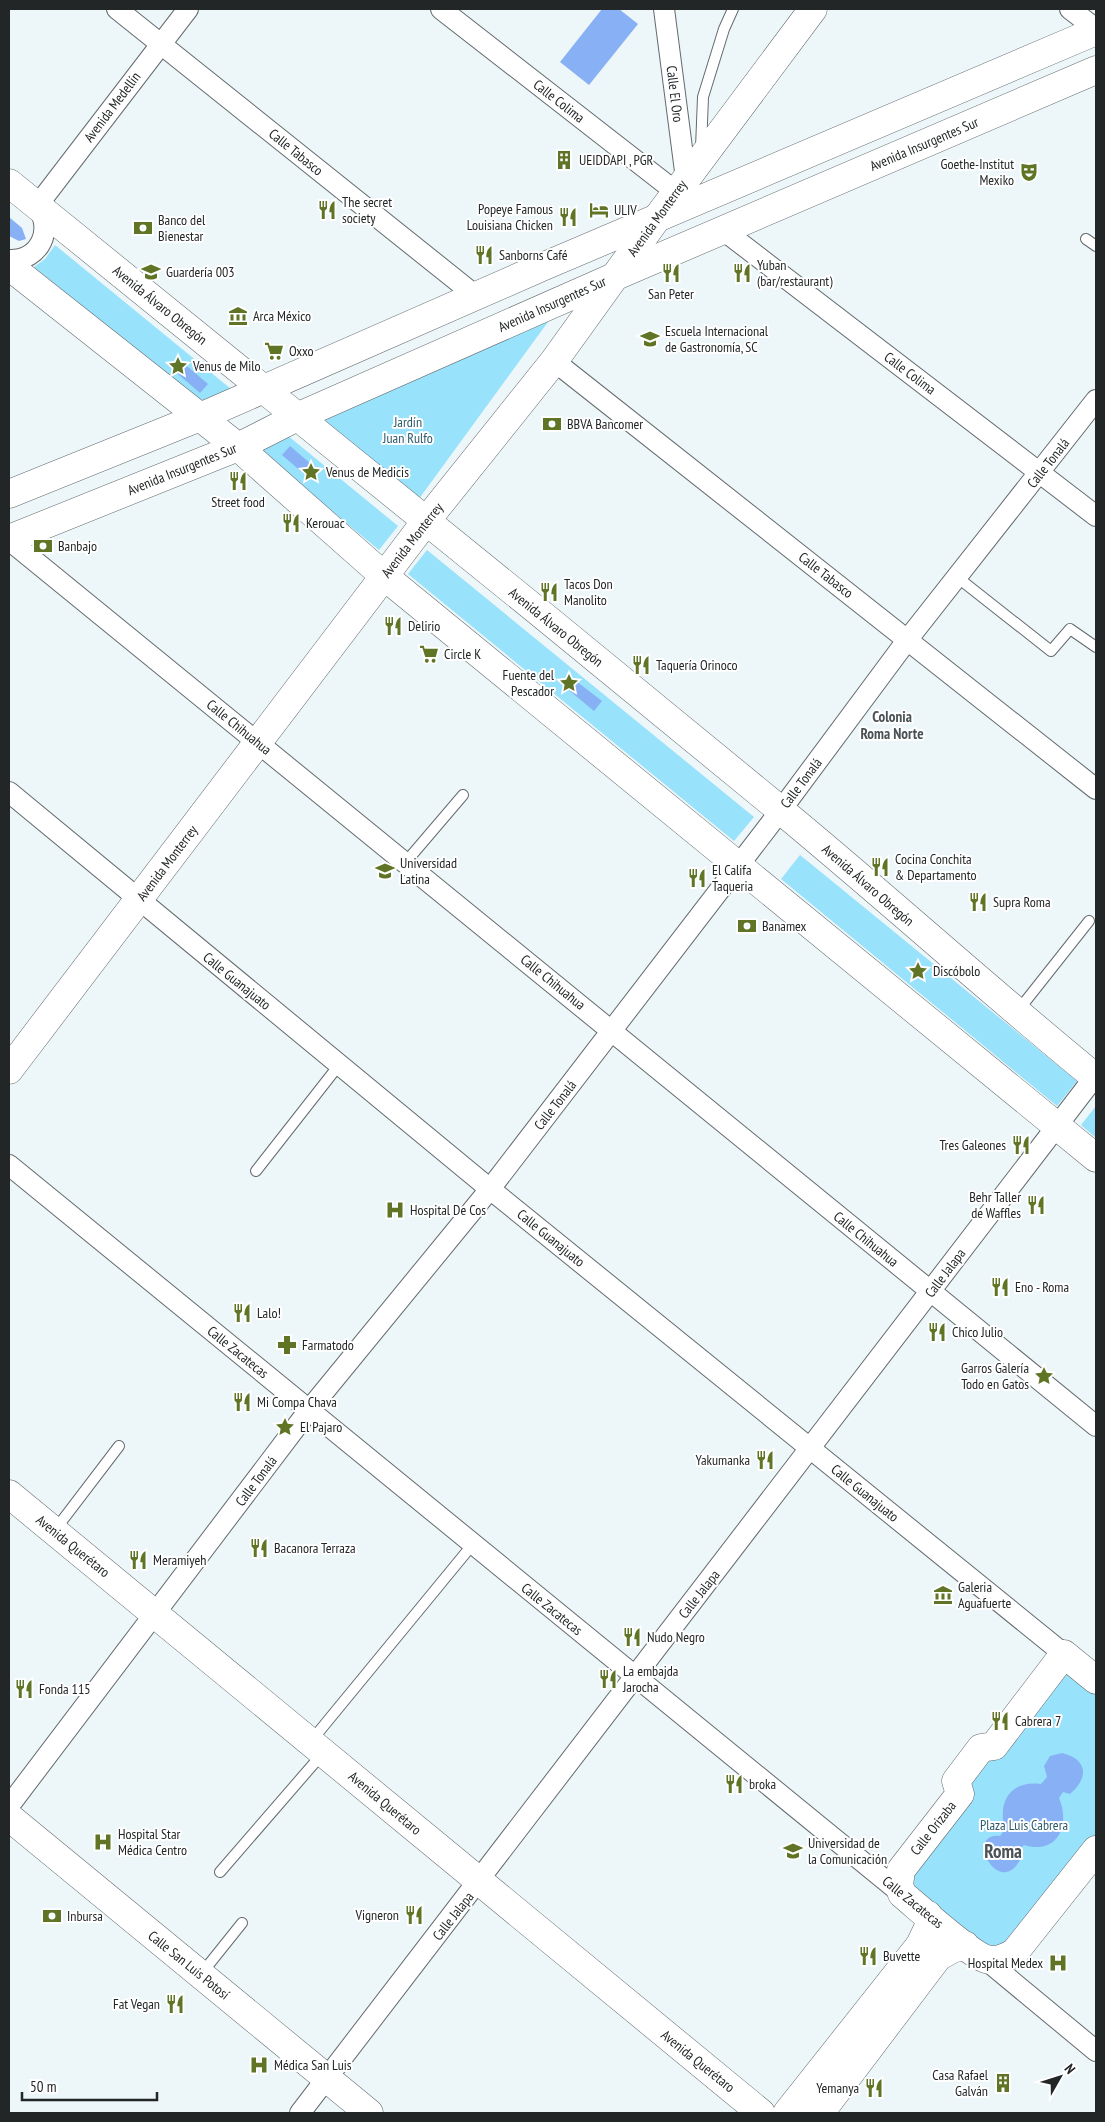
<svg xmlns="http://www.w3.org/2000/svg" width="1105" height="2122" viewBox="0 0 1105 2122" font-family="'PT Sans Narrow',sans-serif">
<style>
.green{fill:#98e2fc}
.water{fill:#88b0f4}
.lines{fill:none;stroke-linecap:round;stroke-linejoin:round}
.lane-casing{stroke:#646b6e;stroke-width:12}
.street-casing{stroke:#646b6e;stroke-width:22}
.secondary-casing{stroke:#646b6e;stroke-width:29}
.primary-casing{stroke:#646b6e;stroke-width:29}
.lane{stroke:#fff;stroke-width:10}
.street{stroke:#fff;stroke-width:20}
.secondary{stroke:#fff;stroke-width:28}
.primary{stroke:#fff;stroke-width:28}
.labels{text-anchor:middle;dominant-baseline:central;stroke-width:4;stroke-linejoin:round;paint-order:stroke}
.street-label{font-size:14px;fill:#232627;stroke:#fff}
.poi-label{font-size:14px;fill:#232627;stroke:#fff;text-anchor:start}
.park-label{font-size:14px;fill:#2d5a69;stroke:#fff}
.neighbourhood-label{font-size:15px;font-weight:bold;fill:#4b5255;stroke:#fff}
.district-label{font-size:19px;font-weight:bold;fill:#4b5255;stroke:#fff}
</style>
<rect width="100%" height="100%" fill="#edf6f9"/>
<!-- green -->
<path class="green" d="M55,245l176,144 -30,15 -167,-137 11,-8z
M553,315l-137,188 -89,-78 -2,-8z
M287,435l111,91 -19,24 -121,-100z
M427,550l327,267 -20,24 -326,-267z
M800,855l277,226 -20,25 -276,-227z
M1096,1106v32l-15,-13z
M1064,1654l32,26v170l-98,110 -99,-82z"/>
<!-- water -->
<path class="water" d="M602,9h17l19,15 -49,61 -29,-23z
M9,217l13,11 4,11 -7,2 -10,-5z
M180,360l28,24 -8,9 -28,-24z
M290,446l28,24 -8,9 -28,-24z
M572,678l30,23 -8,10 -29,-24z
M1062,1753c26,6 27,25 8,41l-7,-2 -4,6c12,28 -2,57 -35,47l-6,6 2,9c-22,39 -56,-28 -20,-24l5,-7c-8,-28 6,-49 36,-45l6,-7 -3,-11 6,-10z"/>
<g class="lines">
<!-- lane casing -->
<g class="lane-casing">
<path id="lane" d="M701,148l2,-51 21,-68 9,-20
M1086,239l10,7
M957,577l94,74 19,-22 26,18
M405,863l58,-68
M1017,1012l72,-91
M256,1171l83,-106
M55,1530l64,-84
M312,1740l161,-196
M220,1872l103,-119
M202,1973l40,-50"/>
</g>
<!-- street casing -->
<g class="street-casing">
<path id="street" d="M117,9l359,287
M441,9l235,183
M664,9l22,170
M1070,9l26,20
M37,206l151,-197
M723,230l373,286
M9,260c31,1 46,-31 27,-55
M554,361l542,428
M9,540l1087,886
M9,792l481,397 574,465
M9,1165l893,729
M9,1806l300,-396 181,-221 291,-379 127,-171 188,-239
M985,1959l111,92
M300,2113l796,-1038"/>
</g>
<!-- secondary casing -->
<g class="secondary-casing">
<path id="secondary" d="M9,183c257,207 514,415 769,625 107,88 210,182 318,270
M9,266l229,181 146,129 712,582
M9,494l191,-77 342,-150 554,-236
M9,539l229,-92 61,-31 317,-140 480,-206
M1096,1680l-32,-26 -70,92 -13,2 -25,33 4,13 -59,76 -2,15 3,9c17,14 66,59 84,65 10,3 21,-2 29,-7l81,-102
M787,2113l133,-168 9,-19 -1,-11
M820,2113l118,-156 14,-8 13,-4"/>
</g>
<!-- primary casing -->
<g class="primary-casing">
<path id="primary" d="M9,1070l417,-549 128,-160 103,-143 156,-209
M9,1494l752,619
M9,1817l360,296"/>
</g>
<!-- lane -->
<use href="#lane" class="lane"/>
<!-- street -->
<use href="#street" class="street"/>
<!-- secondary -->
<use href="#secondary" class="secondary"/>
<!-- primary -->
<use href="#primary" class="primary"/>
</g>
<!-- icons -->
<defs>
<g id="building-bare" transform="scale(1.5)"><path d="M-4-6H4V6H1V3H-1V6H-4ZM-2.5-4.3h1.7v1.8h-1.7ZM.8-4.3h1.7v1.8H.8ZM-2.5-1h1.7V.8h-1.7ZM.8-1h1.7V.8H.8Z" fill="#5f7424" stroke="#fff" stroke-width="2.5" paint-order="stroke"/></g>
<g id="theatre-bare" transform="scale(1.5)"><path d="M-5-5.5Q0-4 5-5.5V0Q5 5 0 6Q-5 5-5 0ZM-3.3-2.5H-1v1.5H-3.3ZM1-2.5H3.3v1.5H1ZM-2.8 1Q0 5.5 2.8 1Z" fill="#5f7424" stroke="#fff" stroke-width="2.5" paint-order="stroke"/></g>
<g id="restaurant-bare" transform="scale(1.5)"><path d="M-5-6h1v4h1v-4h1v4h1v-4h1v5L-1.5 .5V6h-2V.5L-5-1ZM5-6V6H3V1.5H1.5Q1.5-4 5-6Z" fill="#5f7424" stroke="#fff" stroke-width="2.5" paint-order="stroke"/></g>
<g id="hotel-bare" transform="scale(1.5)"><path d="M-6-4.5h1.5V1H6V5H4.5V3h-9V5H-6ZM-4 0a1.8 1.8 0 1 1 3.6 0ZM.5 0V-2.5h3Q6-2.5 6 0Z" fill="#5f7424" stroke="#fff" stroke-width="2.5" paint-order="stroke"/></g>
<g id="bank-bare" transform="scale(1.5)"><path d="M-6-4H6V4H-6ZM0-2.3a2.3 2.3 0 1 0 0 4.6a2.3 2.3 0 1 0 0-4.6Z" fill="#5f7424" stroke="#fff" stroke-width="2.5" paint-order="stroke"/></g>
<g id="school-bare" transform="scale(1.5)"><path d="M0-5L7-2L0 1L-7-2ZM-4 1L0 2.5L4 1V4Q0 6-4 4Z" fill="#5f7424" stroke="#fff" stroke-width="2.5" paint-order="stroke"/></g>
<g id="museum-bare" transform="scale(1.5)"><path d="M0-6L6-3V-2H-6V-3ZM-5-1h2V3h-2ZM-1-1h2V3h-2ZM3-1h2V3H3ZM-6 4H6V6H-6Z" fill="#5f7424" stroke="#fff" stroke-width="2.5" paint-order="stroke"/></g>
<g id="supermarket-bare" transform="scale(1.5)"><path d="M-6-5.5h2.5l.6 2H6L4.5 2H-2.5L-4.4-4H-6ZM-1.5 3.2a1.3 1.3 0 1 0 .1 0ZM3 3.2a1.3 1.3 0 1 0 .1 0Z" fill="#5f7424" stroke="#fff" stroke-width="2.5" paint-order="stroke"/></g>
<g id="sight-bare" transform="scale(1.5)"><path d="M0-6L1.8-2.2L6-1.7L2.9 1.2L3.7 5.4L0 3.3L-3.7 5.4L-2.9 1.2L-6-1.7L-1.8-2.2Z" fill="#5f7424" stroke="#fff" stroke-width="2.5" paint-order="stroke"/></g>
<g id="university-bare" transform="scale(1.5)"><path d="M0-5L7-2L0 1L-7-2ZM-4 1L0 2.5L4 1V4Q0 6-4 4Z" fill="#5f7424" stroke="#fff" stroke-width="2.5" paint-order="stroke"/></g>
<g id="hospital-bare" transform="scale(1.5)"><path d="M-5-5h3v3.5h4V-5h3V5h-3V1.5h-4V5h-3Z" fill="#5f7424" stroke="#fff" stroke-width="2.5" paint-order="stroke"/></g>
<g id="pharmacy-bare" transform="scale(1.5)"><path d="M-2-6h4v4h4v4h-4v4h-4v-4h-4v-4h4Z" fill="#5f7424" stroke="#fff" stroke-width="2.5" paint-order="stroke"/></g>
</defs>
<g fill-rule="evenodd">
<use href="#building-bare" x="564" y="160"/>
<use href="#theatre-bare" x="1029" y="172"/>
<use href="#restaurant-bare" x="327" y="210"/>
<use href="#hotel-bare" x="599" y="210"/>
<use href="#restaurant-bare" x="568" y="217"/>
<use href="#bank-bare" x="143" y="228"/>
<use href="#restaurant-bare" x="484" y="255"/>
<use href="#school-bare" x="151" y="272"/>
<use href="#restaurant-bare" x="671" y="273"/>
<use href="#restaurant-bare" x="742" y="273"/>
<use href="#museum-bare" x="238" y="316"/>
<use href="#school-bare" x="650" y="339"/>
<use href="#supermarket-bare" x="274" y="351"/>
<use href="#sight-bare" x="178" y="366"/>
<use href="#bank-bare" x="552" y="424"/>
<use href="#sight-bare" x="311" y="472"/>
<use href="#restaurant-bare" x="238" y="481"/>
<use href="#restaurant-bare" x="291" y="523"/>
<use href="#bank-bare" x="43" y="546"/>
<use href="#restaurant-bare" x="549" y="592"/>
<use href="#restaurant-bare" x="393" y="626"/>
<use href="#supermarket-bare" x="429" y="654"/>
<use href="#restaurant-bare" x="641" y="665"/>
<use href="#sight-bare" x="569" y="683"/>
<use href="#restaurant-bare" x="880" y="867"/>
<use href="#university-bare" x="385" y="871"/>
<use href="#restaurant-bare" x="697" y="878"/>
<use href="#restaurant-bare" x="978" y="902"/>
<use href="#bank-bare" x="747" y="926"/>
<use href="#sight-bare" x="918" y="971"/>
<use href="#restaurant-bare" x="1021" y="1145"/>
<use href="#restaurant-bare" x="1036" y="1205"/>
<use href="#hospital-bare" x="395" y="1210"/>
<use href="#restaurant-bare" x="1000" y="1287"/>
<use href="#restaurant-bare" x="242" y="1313"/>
<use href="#restaurant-bare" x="937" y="1332"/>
<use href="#pharmacy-bare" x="287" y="1345"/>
<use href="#sight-bare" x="1044" y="1376"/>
<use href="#restaurant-bare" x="242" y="1402"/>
<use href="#sight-bare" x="285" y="1427"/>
<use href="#restaurant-bare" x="765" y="1460"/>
<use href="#restaurant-bare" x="259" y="1548"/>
<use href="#restaurant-bare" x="138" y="1560"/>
<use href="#museum-bare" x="943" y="1595"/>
<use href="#restaurant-bare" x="632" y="1637"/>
<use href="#restaurant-bare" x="608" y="1679"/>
<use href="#restaurant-bare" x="24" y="1689"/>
<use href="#restaurant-bare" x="1000" y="1721"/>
<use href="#restaurant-bare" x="734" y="1784"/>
<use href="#hospital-bare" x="103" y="1842"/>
<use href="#university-bare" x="793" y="1851"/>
<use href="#restaurant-bare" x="414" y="1915"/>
<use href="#bank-bare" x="52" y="1916"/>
<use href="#restaurant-bare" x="868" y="1956"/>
<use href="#hospital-bare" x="1058" y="1963"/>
<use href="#restaurant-bare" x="175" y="2004"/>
<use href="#hospital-bare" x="259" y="2065"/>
<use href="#building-bare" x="1003" y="2083"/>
<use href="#restaurant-bare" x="874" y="2088"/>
</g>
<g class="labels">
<!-- street labels -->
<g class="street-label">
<text transform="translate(675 94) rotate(83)">Calle El Oro</text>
<text transform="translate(559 101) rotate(38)">Calle Colima</text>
<text transform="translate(112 107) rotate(-53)">Avenida Medellín</text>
<text transform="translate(924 144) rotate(-23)">Avenida Insurgentes Sur</text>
<text transform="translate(296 152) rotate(39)">Calle Tabasco</text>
<text transform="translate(657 218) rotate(-54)">Avenida Monterrey</text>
<text transform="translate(552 304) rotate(-24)">Avenida Insurgentes Sur</text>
<text transform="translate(160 305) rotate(39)">Avenida Álvaro Obregón</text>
<text transform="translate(910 373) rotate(37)">Calle Colima</text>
<text transform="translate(1048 463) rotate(-52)">Calle Tonalá</text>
<text transform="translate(182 469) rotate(-22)">Avenida Insurgentes Sur</text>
<text transform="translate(412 540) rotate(-52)">Avenida Monterrey</text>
<text transform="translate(826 575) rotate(38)">Calle Tabasco</text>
<text transform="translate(556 627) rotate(39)">Avenida Álvaro Obregón</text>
<text transform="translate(239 727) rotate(39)">Calle Chihuahua</text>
<text transform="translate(801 783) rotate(-53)">Calle Tonalá</text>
<text transform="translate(167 863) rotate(-53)">Avenida Monterrey</text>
<text transform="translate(868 885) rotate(41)">Avenida Álvaro Obregón</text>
<text transform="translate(237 981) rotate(39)">Calle Guanajuato</text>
<text transform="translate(553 982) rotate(39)">Calle Chihuahua</text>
<text transform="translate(555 1105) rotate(-52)">Calle Tonalá</text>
<text transform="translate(551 1238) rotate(39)">Calle Guanajuato</text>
<text transform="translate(866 1239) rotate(39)">Calle Chihuahua</text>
<text transform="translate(945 1273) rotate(-53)">Calle Jalapa</text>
<text transform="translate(238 1352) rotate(39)">Calle Zacatecas</text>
<text transform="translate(256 1481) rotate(-53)">Calle Tonalá</text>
<text transform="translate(865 1493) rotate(39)">Calle Guanajuato</text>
<text transform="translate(73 1546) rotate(39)">Avenida Querétaro</text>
<text transform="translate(699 1594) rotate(-52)">Calle Jalapa</text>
<text transform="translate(552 1609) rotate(39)">Calle Zacatecas</text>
<text transform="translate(385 1803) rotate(40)">Avenida Querétaro</text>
<text transform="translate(933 1828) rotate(-52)">Calle Orizaba</text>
<text transform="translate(913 1902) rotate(39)">Calle Zacatecas</text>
<text transform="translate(453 1916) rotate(-52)">Calle Jalapa</text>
<text transform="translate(189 1965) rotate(39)">Calle San Luis Potosí</text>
<text transform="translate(698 2061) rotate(39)">Avenida Querétaro</text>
</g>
<!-- poi labels -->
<g class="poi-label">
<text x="579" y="160">UEIDDAPI , PGR</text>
<text x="1014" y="164" text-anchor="end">Goethe-Institut<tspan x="1014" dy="16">Mexiko</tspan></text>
<text x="342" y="202">The secret<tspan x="342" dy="16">society</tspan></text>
<text x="553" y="209" text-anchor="end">Popeye Famous<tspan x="553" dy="16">Louisiana Chicken</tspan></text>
<text x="614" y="210">ULIV</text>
<text x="158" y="220">Banco del<tspan x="158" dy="16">Bienestar</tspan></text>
<text x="499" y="255">Sanborns Café</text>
<text x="757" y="265">Yuban<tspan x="757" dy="16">(bar/restaurant)</tspan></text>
<text x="166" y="272">Guardería 003</text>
<text x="671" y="294" text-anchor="middle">San Peter</text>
<text x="253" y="316">Arca México</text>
<text x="665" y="331">Escuela Internacional<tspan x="665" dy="16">de Gastronomía, SC</tspan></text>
<text x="289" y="351">Oxxo</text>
<text x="193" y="366">Venus de Milo</text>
<text x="567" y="424">BBVA Bancomer</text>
<text x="326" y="472">Venus de Medicis</text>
<text x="238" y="502" text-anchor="middle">Street food</text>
<text x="306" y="523">Kerouac</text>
<text x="58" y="546">Banbajo</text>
<text x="564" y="584">Tacos Don<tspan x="564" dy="16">Manolito</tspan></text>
<text x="408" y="626">Delirio</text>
<text x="444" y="654">Circle K</text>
<text x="656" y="665">Taquería Orinoco</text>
<text x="554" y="675" text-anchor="end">Fuente del<tspan x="554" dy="16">Pescador</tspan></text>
<text x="895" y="859">Cocina Conchita<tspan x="895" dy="16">&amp; Departamento</tspan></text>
<text x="400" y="863">Universidad<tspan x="400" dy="16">Latina</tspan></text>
<text x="712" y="870">El Califa<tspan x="712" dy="16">Taqueria</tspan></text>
<text x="993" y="902">Supra Roma</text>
<text x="762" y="926">Banamex</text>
<text x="933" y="971">Discóbolo</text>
<text x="1006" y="1145" text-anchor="end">Tres Galeones</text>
<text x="1021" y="1197" text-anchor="end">Behr Taller<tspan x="1021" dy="16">de Waffles</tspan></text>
<text x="410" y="1210">Hospital De Cos</text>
<text x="1015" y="1287">Eno - Roma</text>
<text x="257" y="1313">Lalo!</text>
<text x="952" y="1332">Chico Julio</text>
<text x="302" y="1345">Farmatodo</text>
<text x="1029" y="1368" text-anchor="end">Garros Galería<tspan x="1029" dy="16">Todo en Gatos</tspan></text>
<text x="257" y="1402">Mi Compa Chava</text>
<text x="300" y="1427">El Pajaro</text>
<text x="750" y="1460" text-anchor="end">Yakumanka</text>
<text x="274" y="1548">Bacanora Terraza</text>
<text x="153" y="1560">Meramiyeh</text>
<text x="958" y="1587">Galeria<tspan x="958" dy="16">Aguafuerte</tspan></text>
<text x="647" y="1637">Nudo Negro</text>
<text x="623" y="1671">La embajda<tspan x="623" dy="16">Jarocha</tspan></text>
<text x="39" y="1689">Fonda 115</text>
<text x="1015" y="1721">Cabrera 7</text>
<text x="749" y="1784">broka</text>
<text x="118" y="1834">Hospital Star<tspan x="118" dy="16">Médica Centro</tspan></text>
<text x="808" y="1843">Universidad de<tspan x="808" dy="16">la Comunicación</tspan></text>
<text x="399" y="1915" text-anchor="end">Vigneron</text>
<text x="67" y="1916">Inbursa</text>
<text x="883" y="1956">Buvette</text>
<text x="1043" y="1963" text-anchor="end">Hospital Medex</text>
<text x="160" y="2004" text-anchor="end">Fat Vegan</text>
<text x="274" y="2065">Médica San Luis</text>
<text x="988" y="2075" text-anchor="end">Casa Rafael<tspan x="988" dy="16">Galván</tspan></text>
<text x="859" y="2088" text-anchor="end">Yemanya</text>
</g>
<!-- park labels -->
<g class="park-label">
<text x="408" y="422">Jardín<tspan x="408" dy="16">Juan Rulfo</tspan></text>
<text x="1024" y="1825">Plaza Luis Cabrera</text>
</g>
<!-- neighbourhood labels -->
<g class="neighbourhood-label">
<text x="892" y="716">Colonia<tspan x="892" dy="17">Roma Norte</tspan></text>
</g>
<!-- district labels -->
<g class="district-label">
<text x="1003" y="1851">Roma</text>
</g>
</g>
<!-- border -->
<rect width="1105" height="2122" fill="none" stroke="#232627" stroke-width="20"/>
<!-- north arrow -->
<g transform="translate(1060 2077) rotate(51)" stroke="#ffffff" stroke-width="4" paint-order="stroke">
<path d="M0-4L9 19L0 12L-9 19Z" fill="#232627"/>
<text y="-8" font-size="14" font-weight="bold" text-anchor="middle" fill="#232627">N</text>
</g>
<!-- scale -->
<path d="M22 2092v8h135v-8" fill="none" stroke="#232627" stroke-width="2.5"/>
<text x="30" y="2092" font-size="15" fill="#232627" stroke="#ffffff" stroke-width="4" paint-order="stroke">50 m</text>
</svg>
